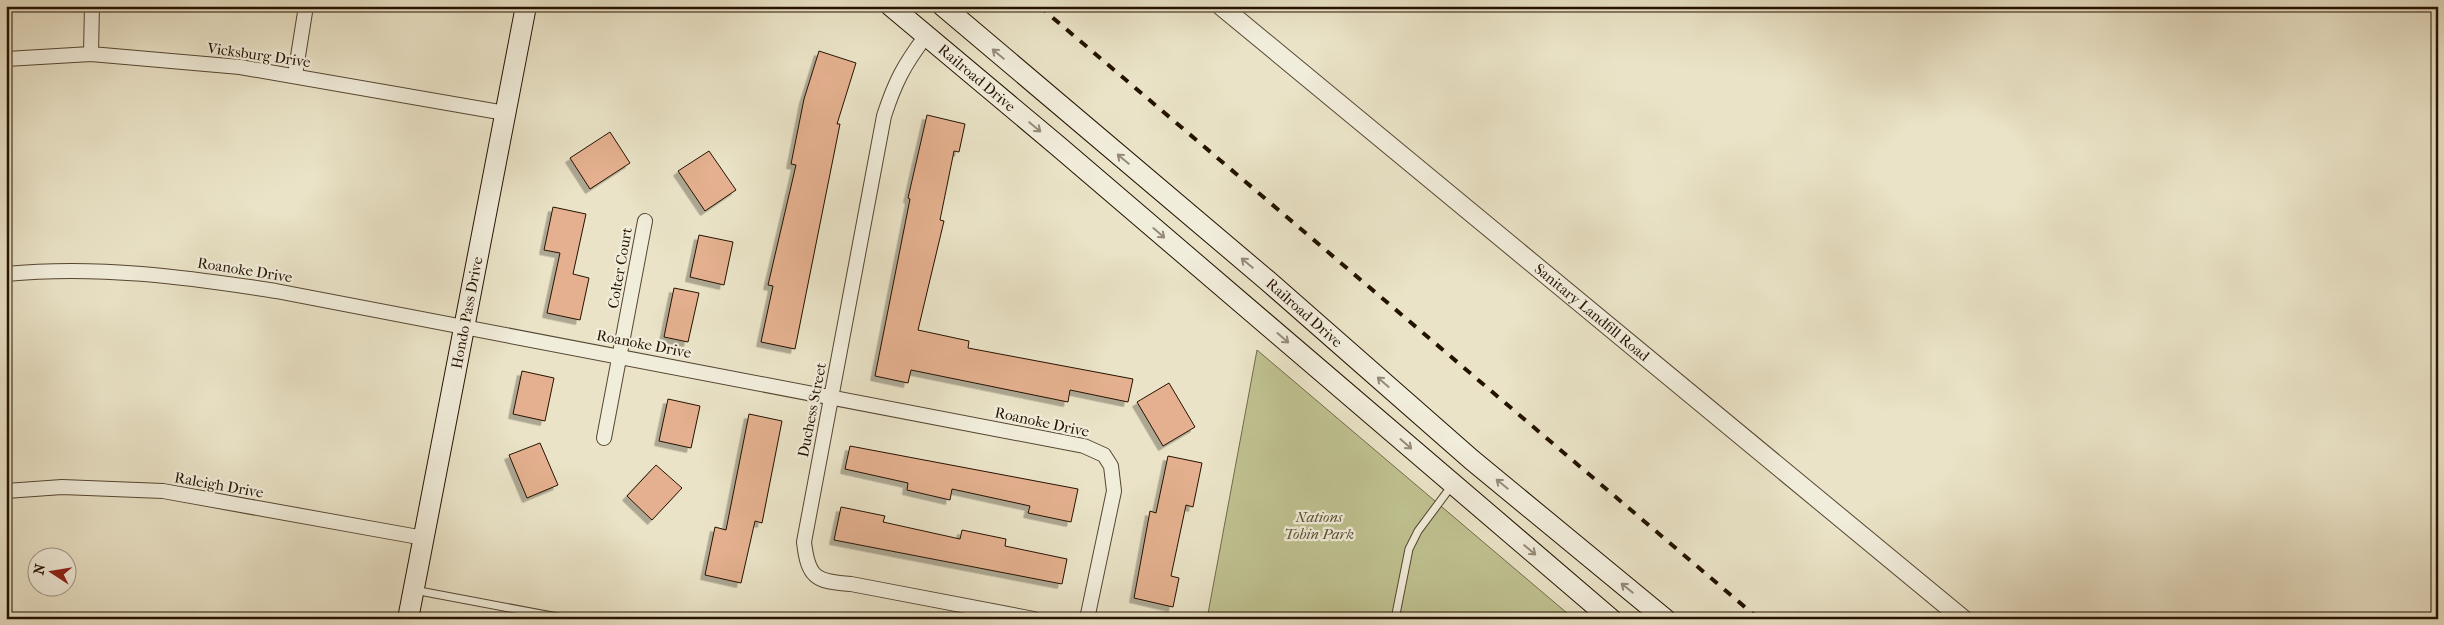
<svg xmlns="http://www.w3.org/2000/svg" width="2444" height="625" viewBox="0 0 2444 625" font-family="'IM FELL French Canon',serif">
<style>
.green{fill:#bfc190;stroke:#726a48}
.building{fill:#e4b08f;stroke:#241200;filter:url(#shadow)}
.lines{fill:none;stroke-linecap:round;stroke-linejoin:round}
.service-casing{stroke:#564632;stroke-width:9}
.minor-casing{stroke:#564632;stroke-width:16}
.tertiary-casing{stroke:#564632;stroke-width:20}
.secondary-casing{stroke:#241200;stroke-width:22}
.service{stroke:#f1eddb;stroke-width:7}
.minor{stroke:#f1eddb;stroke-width:14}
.tertiary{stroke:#f1eddb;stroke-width:18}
.secondary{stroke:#f1eddb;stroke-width:20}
.rail{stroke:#241200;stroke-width:4;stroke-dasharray:9 9;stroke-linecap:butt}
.oneway{stroke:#958a78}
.labels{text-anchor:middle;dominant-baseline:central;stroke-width:4.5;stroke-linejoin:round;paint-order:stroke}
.street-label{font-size:15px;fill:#241200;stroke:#f1eddb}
.park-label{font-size:15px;font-style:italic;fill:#5a4f32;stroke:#f1eddb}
</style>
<defs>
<filter id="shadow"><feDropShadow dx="-4.5" dy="4.5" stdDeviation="0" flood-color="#0004"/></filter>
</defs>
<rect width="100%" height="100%" fill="#eae3c7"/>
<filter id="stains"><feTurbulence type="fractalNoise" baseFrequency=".004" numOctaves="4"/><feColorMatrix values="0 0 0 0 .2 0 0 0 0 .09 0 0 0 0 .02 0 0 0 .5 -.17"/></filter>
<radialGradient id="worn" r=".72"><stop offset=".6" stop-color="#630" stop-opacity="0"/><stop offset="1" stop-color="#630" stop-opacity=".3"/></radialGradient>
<!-- green -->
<path class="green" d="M1257,350l317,269h-367z"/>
<!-- building -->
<path class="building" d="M819,51l37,12 -19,61h3l-45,225 -34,-7 12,-56 -5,-1 28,-120 -5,-1 13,-65z
M927,115l38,9 -6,28 -5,-1 -14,69 4,1 -26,109 51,11 -1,7 165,31 -5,23 -58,-12 -2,12 -157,-32 -3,13 -33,-7 35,-177 -2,-1z
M610,132l20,31 -40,26 -20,-31z
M709,151l27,39 -31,21 -27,-40z
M553,207l33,7 -13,60 16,4 -9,42 -33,-7 13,-60 -16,-3z
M699,235l34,7 -9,43 -34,-8z
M674,288l25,5 -11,49 -24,-5z
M522,371l32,7 -9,43 -32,-7z
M1169,383l26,44 -32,19 -26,-44z
M668,399l32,7 -9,42 -32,-7z
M749,414l33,7 -20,102 -7,-2 -14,62 -36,-8 10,-48 11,3z
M540,443l18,42 -31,13 -18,-43z
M850,446l228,43 -7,33 -43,-9 2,-7 -78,-17 -2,11 -43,-10 1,-7 -63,-14z
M1168,456l34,7 -9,44 -7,-2 -15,71 8,2 -6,29 -39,-9 16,-87 6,2z
M656,465l26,23 -30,32 -25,-24z
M841,507l44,9 -2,6 77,17 2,-9 44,9 -1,7 62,13 -5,25 -228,-44z"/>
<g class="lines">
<!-- service casing -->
<g class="service-casing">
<path id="service" d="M414,590l154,29
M1395,619l14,-70 9,-18 35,-47"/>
</g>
<!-- minor casing -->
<g class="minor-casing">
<path id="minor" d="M925,37c-21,28 -30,45 -41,79l-80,426c4,35 11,40 47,42l183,35
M91,54l1,-48
M6,59l85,-5 149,13 265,46
M295,75l11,-69
M6,274c91,-9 180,3 270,17l808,155 20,9 7,11 3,25 -27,128
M604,438l41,-217
M6,491l56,-4 101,4 261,47"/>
</g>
<!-- tertiary casing -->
<g class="tertiary-casing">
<g id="tertiary">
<path id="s1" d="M1221,6l742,613"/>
</g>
</g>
<!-- secondary casing -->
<g class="secondary-casing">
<g id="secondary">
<path id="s2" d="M891,6l167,140 553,473"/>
<path id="s3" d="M943,6l325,275 204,179 193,159"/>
<path id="s4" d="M408,619l118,-613"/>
</g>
</g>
<!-- service -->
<use href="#service" class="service"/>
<!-- minor -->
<use href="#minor" class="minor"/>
<!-- tertiary -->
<use href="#tertiary" class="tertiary"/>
<!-- secondary -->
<use href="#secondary" class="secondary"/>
<!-- rail -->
<path class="rail" d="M1039,6l720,613"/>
</g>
<!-- one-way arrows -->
<defs><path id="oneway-shaft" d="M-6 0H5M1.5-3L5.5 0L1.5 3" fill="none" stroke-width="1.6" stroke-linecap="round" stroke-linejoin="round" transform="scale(1.25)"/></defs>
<g class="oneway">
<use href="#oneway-shaft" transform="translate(998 54) rotate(-140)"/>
<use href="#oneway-shaft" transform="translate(1035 127) rotate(40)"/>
<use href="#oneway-shaft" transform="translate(1123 159) rotate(-140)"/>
<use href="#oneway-shaft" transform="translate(1159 233) rotate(41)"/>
<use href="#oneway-shaft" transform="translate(1247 263) rotate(-140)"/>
<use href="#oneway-shaft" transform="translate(1283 338) rotate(41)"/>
<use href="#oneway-shaft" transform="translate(1383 382) rotate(-139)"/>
<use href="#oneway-shaft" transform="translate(1406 444) rotate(41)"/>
<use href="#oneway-shaft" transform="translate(1502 484) rotate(-141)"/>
<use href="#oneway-shaft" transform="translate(1530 550) rotate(40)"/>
<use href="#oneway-shaft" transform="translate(1627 588) rotate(-141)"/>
</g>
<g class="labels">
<!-- street labels -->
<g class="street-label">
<text transform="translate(259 55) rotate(8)">Vicksburg Drive</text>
<text stroke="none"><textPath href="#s2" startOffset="112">Railroad Drive</textPath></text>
<text transform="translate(620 268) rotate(-80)">Colter Court</text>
<text transform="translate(245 270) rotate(9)">Roanoke Drive</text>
<text stroke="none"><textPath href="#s4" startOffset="312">Hondo Pass Drive</textPath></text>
<text stroke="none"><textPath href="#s3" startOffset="474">Railroad Drive</textPath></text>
<text stroke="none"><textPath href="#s1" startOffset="481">Sanitary Landfill Road</textPath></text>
<text transform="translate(644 344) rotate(11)">Roanoke Drive</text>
<text transform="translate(812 410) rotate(-79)">Duchess Street</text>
<text transform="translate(1042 422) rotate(12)">Roanoke Drive</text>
<text transform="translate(219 485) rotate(10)">Raleigh Drive</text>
</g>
<!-- park labels -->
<g class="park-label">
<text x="1319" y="517">Nations<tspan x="1319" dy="17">Tobin Park</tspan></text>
</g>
</g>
<!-- margin -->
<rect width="2444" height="625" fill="none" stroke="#eae3c7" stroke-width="25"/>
<rect x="8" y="8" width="2429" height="610" fill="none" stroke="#241200" stroke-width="2.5"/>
<rect x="12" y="12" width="2419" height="600" fill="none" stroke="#241200"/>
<!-- north arrow -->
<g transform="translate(52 572) rotate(282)"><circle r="24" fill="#f1eddb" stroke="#9f9583"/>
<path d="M0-4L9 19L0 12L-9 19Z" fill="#8f2418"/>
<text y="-8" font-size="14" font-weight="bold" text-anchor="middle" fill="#241200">N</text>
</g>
<rect width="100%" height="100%" filter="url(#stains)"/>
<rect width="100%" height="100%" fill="url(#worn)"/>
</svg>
